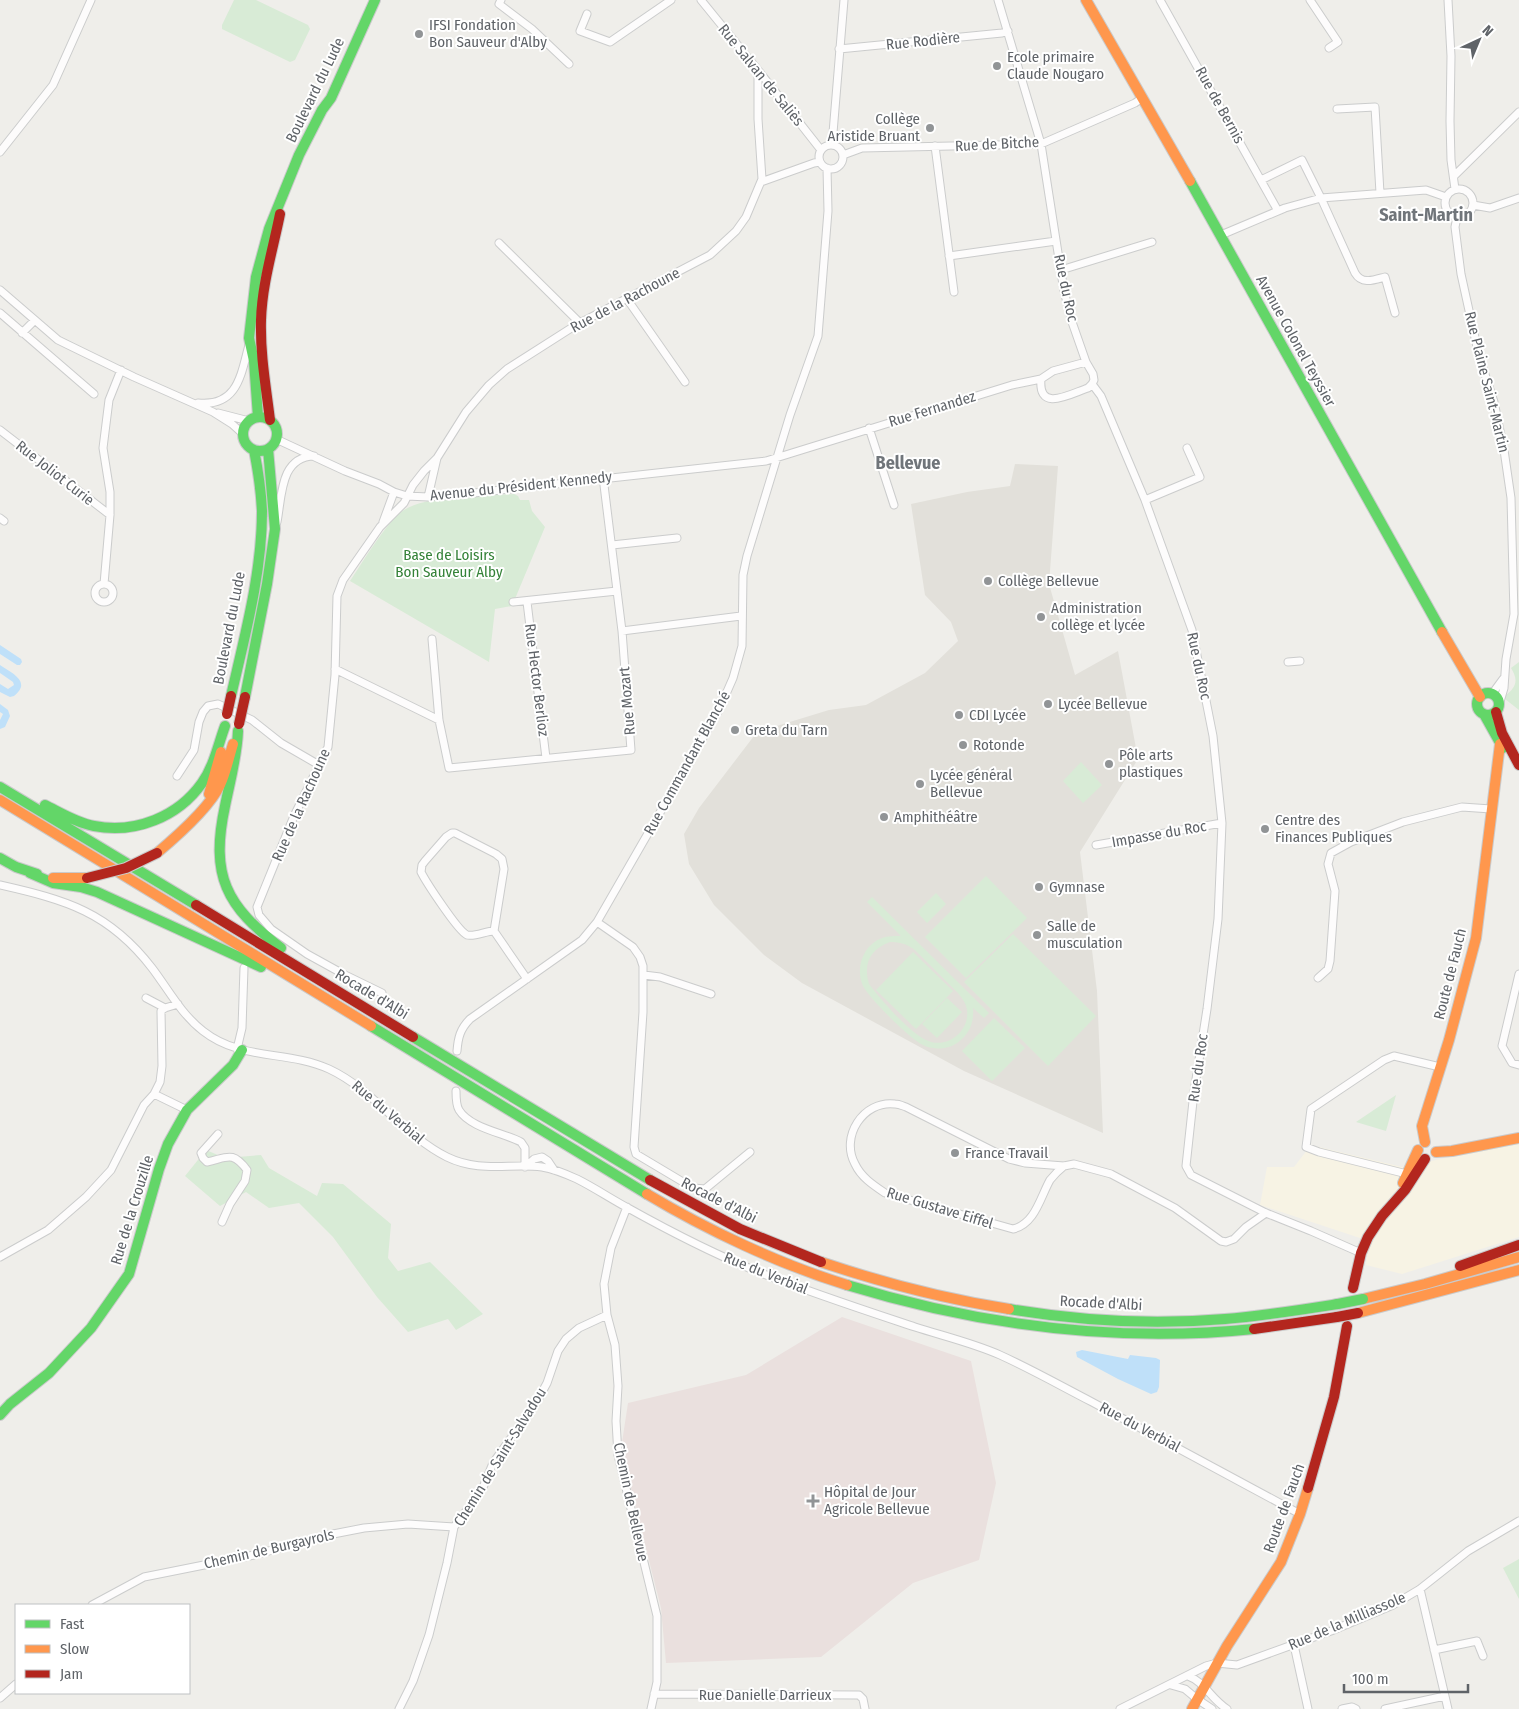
<svg xmlns="http://www.w3.org/2000/svg" width="1519" height="1709" viewBox="0 0 1519 1709" font-family="'Fira Sans Condensed',sans-serif">
<style>
.commercial{fill:#f7f3e4}
.education{fill:#e2e0da}
.medical{fill:#eae0de}
.green{fill:#d8ebd6;fill-rule:evenodd}
.water{fill:#bfe0f9}
.lines{fill:none;stroke-linecap:round;stroke-linejoin:round}
.street-casing{stroke:#cbcccc;stroke-width:9}
.fast-casing{stroke:#cacacb;stroke-width:12}
.slow-casing{stroke:#cacacb;stroke-width:12}
.jam-casing{stroke:#cacacb;stroke-width:12}
.street{stroke:#fdfcfc;stroke-width:7}
.fast{stroke:#63d668;stroke-width:10}
.slow{stroke:#ff974d;stroke-width:10}
.jam{stroke:#b3261e;stroke-width:10}
.fast-bridge-casing{stroke:#cacacb;stroke-width:12;stroke-linecap:butt}
.jam-bridge-casing{stroke:#cacacb;stroke-width:12;stroke-linecap:butt}
.fast-bridge{stroke:#63d668;stroke-width:10}
.jam-bridge{stroke:#b3261e;stroke-width:10}
.poi-dot{fill:#919496;stroke:#fff;stroke-width:2}
.labels{text-anchor:middle;dominant-baseline:central;stroke-width:4;stroke-linejoin:round;paint-order:stroke}
.poi-label{font-size:15px;fill:#5f6368;stroke:#fff;text-anchor:start}
.street-label{font-size:15px;fill:#5f6368;stroke:#fff}
.park-label{font-size:15px;fill:#348238;stroke:#fff}
.quarter-label{font-size:18px;font-weight:bold;fill:#70757a;stroke:#fff}
</style>
<rect width="100%" height="100%" fill="#efeeea"/>
<!-- commercial -->
<path class="commercial" d="M1519,1143v94l-117,37 -36,-9 3,-24 -109,-36 7,-38h27l17,-22 91,22z"/>
<!-- education -->
<path class="education" d="M1015,464l43,2 -9,118 26,91 43,-24 20,108 -58,93 17,139 6,142 -139,-62 -162,-88 -38,-28 -50,-50 -25,-41 -5,-30 15,-26 58,-76 72,-22 37,-5 59,-32 33,-32 -7,-19 -26,-27 -14,-91 56,-12 43,-6z"/>
<!-- medical -->
<path class="medical" d="M842,1317l129,44 25,122 -17,77 -66,23 -92,74 -155,6 -5,-55 -40,-159 7,-46 118,-28z"/>
<!-- green -->
<path class="green" d="M234,0h22l52,25 2,4 -15,31 -5,2 -68,-33v-4z
M514,494l4,2 2,4h9l3,11 13,16 -33,79 -17,3 -6,53 -139,-81c11,-16 39,-63 54,-71 24,-15 80,-14 110,-16z
M1519,662v48l-14,-11v-3c11,-9 14,-15 6,-28z
M1081,762l21,23 -19,18 -20,-22z
M986,876l41,42 -61,60 -41,-41z
M936,893l10,11 -19,19 -10,-11z
M872,897l117,116 -5,5 -11,-10c1,11 -2,23 -11,31 -7,7 -18,11 -28,9 -3,0 -8,-1 -11,-3 -13,-6 -54,-47 -60,-59 -8,-18 0,-41 19,-48 6,-2 12,-2 19,-2l-34,-34zM890,942c10,0 17,2 25,8l43,43c4,5 8,10 9,17 3,22 -21,40 -41,30 -16,-7 -46,-41 -57,-56 -6,-20 1,-35 21,-42z
M1013,934l83,82 -48,50 -84,-84z
M913,952l40,39 -37,38 -40,-39z
M947,998l15,14 -25,26 -15,-14z
M994,1018l31,30 -33,33 -30,-30z
M1396,1095l-10,36 -30,-9z
M206,1150l19,8 36,-3 8,13 48,28 5,-13 21,1 48,40 -3,34 10,13 32,-9 53,52 -27,16 -8,-11 -40,13 -31,-35 -44,-60 -34,-34 -30,5 -23,-16 -26,14 -35,-30z
M1519,1559v40l-16,-31z"/>
<!-- water -->
<path class="water" d="M0,645l21,14 1,3 -2,3h-3l-17,-11z
M0,665c12,8 32,17 14,31l-4,1 -10,-5v-8l8,5 6,-4 -1,-3 -13,-9z
M0,704l8,6 2,6 -5,11 -5,2v-9l3,-6 -3,-2z
M1082,1350l46,9 2,-4 26,3 4,2 -1,27 -2,5 -6,2 -33,-15 -41,-22 -1,-5z"/>
<g class="lines">
<!-- street casing -->
<g class="street-casing">
<path id="street" d="M501,0l-2,4 33,25 37,35
M701,0l57,70 63,80
M998,0l43,144 23,147 8,31 14,40 7,12 1,6 -2,4
M1160,0l118,211
M1310,0l28,42 -9,6
M1448,0l3,56 -1,65 1,39 4,29
M587,14l-7,17 30,11 61,-42
M839,49l163,-16 6,-2
M1337,109l38,-2 5,86
M832,145l12,-145
M819 157a12 12 0 1 1 24 0a12 12 0 1 1-24 0Z
M935,146l19,146
M0,152l53,-67 38,-85
M843,155l19,-7 179,-4 94,-41 7,-5
M1454,176l65,-64
M1261,180l41,-20 19,38 34,75c7,12 19,7 30,4l10,36
M761,182l53,-19 6,-1
M1445 203a14 14 0 1 1 28 0a14 14 0 1 1-28 0Z
M1473,205l17,3 29,-10
M1457,217l-2,10 6,47 18,82 15,46 10,48 7,48 3,116 -8,45 -2,29 -5,17
M1221,235l64,-27 36,-10 105,-8 20,7
M499,243l81,80
M949,256l107,-15
M1061,270l91,-28
M0,290l58,50 76,37 79,35 19,12 11,10
M627,299l58,83
M0,313l94,81
M22,333l12,-12
M1041,379c-3,34 29,15 47,9l4,-4
M1092,384l9,12 44,104 47,130 21,106 9,87 -4,96 -11,90 -13,83 -8,74 5,9 75,38 45,18 50,22
M198,403c40,4 43,-29 51,-58
M218,413l31,8
M869,428l25,77
M0,430l110,85
M276,439l69,32 34,13 15,8 13,4 21,1 28,-2 310,-34 246,-76 29,-6 12,-8 33,-9
M428,497l9,-39
M1145,500l55,-23 -13,-29
M0,518l4,3
M277,522c5,-26 3,-65 37,-66
M383,522l11,-30
M612,545l65,-7
M95 593a9 9 0 1 1 18 0a9 9 0 1 1-18 0Z
M104,584l6,-69v-23l-7,-44 6,-48 12,-30
M513,602l104,-11
M527,602l19,156
M622,631l119,-15
M432,639l7,81 10,48 182,-18 -9,-119 -19,-154
M1288,662l12,-1
M335,669l104,51
M1492,694l11,-15
M177,776l17,-26 5,-28 4,-10 5,-6 10,-2 34,16 29,23 38,22
M452,833h3l41,21 6,5 2,10 -10,62c-8,0 -19,6 -27,4 -9,-4 -41,-53 -46,-63l1,-7 3,-4 21,-24z
M1096,845l126,-22
M0,885c66,15 109,27 152,83 16,21 29,46 51,63 38,30 84,19 126,38 45,21 74,66 118,88 33,16 62,6 95,10 12,2 24,7 35,12 18,9 34,20 51,29 43,24 88,47 133,65 51,20 103,37 154,54 28,9 58,16 85,28 31,14 61,31 92,47 70,37 139,75 208,112
M597,922l36,25 7,10 3,9v46l-9,135 2,7 57,34 12,1 45,-37
M494,931l33,48
M1519,974l-17,72 10,17 7,2
M644,975l16,2 51,17
M1318,978l10,-9 2,-8 5,-70 -7,-27 3,-11 20,-11 52,-20 59,-15 29,2
M382,993l-37,-18 -38,-21 -36,-25 -12,-14 -2,-8 37,-91 34,-69 7,-72 2,-79 6,-16 37,-53 24,-24 9,-18 11,-14 13,-13 29,-46 23,-27 18,-16 69,-44 134,-70 26,-24 10,-14 16,-38 -4,-60v-49
M146,998l19,10
M237,1049l5,-21 2,-60
M457,1051c1,-13 3,-22 13,-32l112,-79 15,-18 122,-212 14,-32 9,-32 1,-71 4,-19 43,-141 28,-79 10,-125 -1,-43
M456,1091c0,7 0,14 3,19 11,18 45,23 62,32l4,6v19
M154,1094l33,16
M218,1134l-17,19 2,5 4,4c20,-4 25,-12 40,8l-2,11 -15,23 -8,18
M1064,1166c-5,4 -10,9 -14,14 -10,18 -15,44 -37,49l-128,-36c-12,-8 -24,-16 -30,-29 -15,-27 8,-64 40,-60 4,0 8,2 11,3l103,52 16,4 39,3 10,-2 37,10 64,34 46,33 5,1 8,-3 12,-12 20,-14
M525,1167l9,-8 8,-2 6,4 6,9
M1407,1174l-88,-22 -13,-5 5,-38 73,-49 10,-4 46,11
M627,1207l-16,41 -7,36 3,31 8,30 3,41 -2,35 2,34 39,161v66l-6,27
M0,1257l48,-27 38,-33 25,-27 33,-65 10,-11 6,-12 2,-16 -1,-55 4,-3 13,-4
M1420,1589l28,120
M92,1605l52,-28 110,-22 74,-20 36,-7 44,-4 46,3
M1294,1645l14,64
M1434,1650l43,-9 6,15
M1188,1676c17,6 23,23 39,33
M1171,1685l14,4 12,10 15,10
M654,1694l205,1 4,4 2,10
M0,1698l16,-14
M399,1709l14,-28 16,-46 18,-72 7,-36 28,-37 11,-27 42,-58 12,-22 11,-32 8,-12 13,-11 28,-13
M1120,1709l86,-43 11,-3 20,2 94,-34 62,-26 27,-16 48,-38 51,-30
M1342,1709l10,-2 4,2
M1385,1709l60,-13"/>
</g>
<!-- fast casing -->
<g class="fast-casing">
<path id="fast" d="M1190,181l252,451
M243 434a17 17 0 1 1 34 0a17 17 0 1 1-34 0Z
M258,417l-4,-56 -5,-23 7,-61 13,-48 30,-74 23,-45 9,-12 44,-98
M1477 704a11 11 0 1 1 22 0a11 11 0 1 1-22 0Z
M231,696c14,-61 31,-123 31,-185 -1,-21 -4,-41 -8,-61
M245,697l22,-113 8,-55 -7,-80
M1484,714l19,34
M238,731c-1,26 -8,50 -13,75 -15,70 1,100 56,142
M0,787l196,118
M45,805c16,8 32,18 49,21 41,8 84,-9 108,-43 12,-17 16,-38 23,-57
M0,858l16,9 21,7
M30,873l23,10 28,4 16,5 164,75
M371,1026l276,168
M413,1037l237,143
M847,1285c131,40 270,58 407,44
M1009,1309c71,12 145,16 216,10 38,-3 75,-9 113,-15
M0,1415l10,-11 39,-31 42,-45 38,-54 30,-105 9,-25 19,-34 46,-45 9,-15"/>
</g>
<!-- slow casing -->
<g class="slow-casing">
<path id="slow" d="M1086,0l104,181
M1442,632l38,65
M209,794l12,-42
M0,800l371,226
M157,853c19,-16 53,-46 63,-68 6,-13 9,-28 13,-41
M53,878h34
M1425,1142l-3,-16 27,-86 27,-102 24,-194
M1436,1152l16,-1 67,-13
M1403,1183l15,-33
M647,1194c60,36 132,70 200,91
M821,1262c62,21 124,37 188,47
M1363,1299l62,-15 94,-27
M1358,1313l161,-43
M1192,1709l35,-63 54,-84 19,-48 8,-26"/>
</g>
<!-- jam casing -->
<g class="jam-casing">
<path id="jam" d="M270,420c-4,-33 -10,-66 -9,-100 1,-36 12,-71 19,-106
M1496,712l6,21 17,32
M196,905l217,132
M650,1180l90,49 81,33
M1460,1266l59,-21
M1353,1288l8,-35 7,-16 14,-21 23,-26 20,-31
M1254,1329l83,-12
M1308,1488l26,-91 13,-71"/>
</g>
<!-- street -->
<use href="#street" class="street"/>
<!-- fast -->
<use href="#fast" class="fast"/>
<!-- slow -->
<use href="#slow" class="slow"/>
<!-- jam -->
<use href="#jam" class="jam"/>
<!-- fast-bridge casing -->
<g class="fast-bridge-casing">
<path id="fast-bridge" d="M1338,1304l25,-5"/>
</g>
<!-- jam-bridge casing -->
<g class="jam-bridge-casing">
<path id="jam-bridge" d="M227,714l4,-18
M239,724l6,-27
M87,878l39,-10 31,-15
M1337,1317l21,-4"/>
</g>
<!-- fast-bridge -->
<use href="#fast-bridge" class="fast-bridge"/>
<!-- jam-bridge -->
<use href="#jam-bridge" class="jam-bridge"/>
</g>
<!-- markers -->
<g class="poi-dot">
<circle cx="419" cy="34" r="5"/>
<circle cx="997" cy="66" r="5"/>
<circle cx="930" cy="128" r="5"/>
<circle cx="988" cy="581" r="5"/>
<circle cx="1041" cy="617" r="5"/>
<circle cx="1048" cy="704" r="5"/>
<circle cx="959" cy="715" r="5"/>
<circle cx="735" cy="730" r="5"/>
<circle cx="963" cy="745" r="5"/>
<circle cx="1109" cy="764" r="5"/>
<circle cx="920" cy="784" r="5"/>
<circle cx="884" cy="817" r="5"/>
<circle cx="1265" cy="829" r="5"/>
<circle cx="1039" cy="887" r="5"/>
<circle cx="1037" cy="935" r="5"/>
<circle cx="955" cy="1153" r="5"/>
<path d="M810.5 1493.5h5v5h5v5h-5v5h-5v-5h-5v-5h5z"/>
</g>
<g class="labels">
<!-- poi labels -->
<g class="poi-label">
<text x="429" y="25">IFSI Fondation<tspan x="429" dy="17">Bon Sauveur d'Alby</tspan></text>
<text x="1007" y="57">Ecole primaire<tspan x="1007" dy="17">Claude Nougaro</tspan></text>
<text x="920" y="119" text-anchor="end">Collège<tspan x="920" dy="17">Aristide Bruant</tspan></text>
<text x="998" y="581">Collège Bellevue</text>
<text x="1051" y="608">Administration<tspan x="1051" dy="17">collège et lycée</tspan></text>
<text x="1058" y="704">Lycée Bellevue</text>
<text x="969" y="715">CDI Lycée</text>
<text x="745" y="730">Greta du Tarn</text>
<text x="973" y="745">Rotonde</text>
<text x="1119" y="755">Pôle arts<tspan x="1119" dy="17">plastiques</tspan></text>
<text x="930" y="775">Lycée général<tspan x="930" dy="17">Bellevue</tspan></text>
<text x="894" y="817">Amphithéâtre</text>
<text x="1275" y="820">Centre des<tspan x="1275" dy="17">Finances Publiques</tspan></text>
<text x="1049" y="887">Gymnase</text>
<text x="1047" y="926">Salle de<tspan x="1047" dy="17">musculation</tspan></text>
<text x="965" y="1153">France Travail</text>
<text x="824" y="1492">Hôpital de Jour<tspan x="824" dy="17">Agricole Bellevue</tspan></text>
</g>
<!-- street labels -->
<g class="street-label">
<text transform="translate(923 41) rotate(-6)">Rue Rodière</text>
<text transform="translate(761 75) rotate(51)">Rue Salvan de Saliès</text>
<text transform="translate(315 90) rotate(-64)">Boulevard du Lude</text>
<text transform="translate(1220 105) rotate(61)">Rue de Bernis</text>
<text transform="translate(997 144) rotate(-3)">Rue de Bitche</text>
<text transform="translate(1066 288) rotate(78)">Rue du Roc</text>
<text transform="translate(625 300) rotate(-28)">Rue de la Rachoune</text>
<text transform="translate(1296 341) rotate(61)">Avenue Colonel Teyssier</text>
<text transform="translate(1487 382) rotate(76)">Rue Plaine Saint-Martin</text>
<text transform="translate(932 409) rotate(-17)">Rue Fernandez</text>
<text transform="translate(55 473) rotate(38)">Rue Joliot Curie</text>
<text transform="translate(521 486) rotate(-6)">Avenue du Président Kennedy</text>
<text transform="translate(229 628) rotate(-79)">Boulevard du Lude</text>
<text transform="translate(1199 666) rotate(78)">Rue du Roc</text>
<text transform="translate(537 680) rotate(83)">Rue Hector Berlioz</text>
<text transform="translate(627 701) rotate(-95)">Rue Mozart</text>
<text transform="translate(687 763) rotate(-61)">Rue Commandant Blanché</text>
<text transform="translate(301 805) rotate(-66)">Rue de la Rachoune</text>
<text transform="translate(1159 834) rotate(-10)">Impasse du Roc</text>
<text transform="translate(1450 974) rotate(-76)">Route de Fauch</text>
<text transform="translate(372 994) rotate(31)">Rocade d'Albi</text>
<text transform="translate(1198 1068) rotate(-82)">Rue du Roc</text>
<text transform="translate(388 1112) rotate(40)">Rue du Verbial</text>
<text transform="translate(719 1200) rotate(27)">Rocade d'Albi</text>
<text transform="translate(940 1208) rotate(17)">Rue Gustave Eiffel</text>
<text transform="translate(132 1210) rotate(-73)">Rue de la Crouzille</text>
<text transform="translate(766 1273) rotate(22)">Rue du Verbial</text>
<text transform="translate(1101 1303) rotate(3)">Rocade d'Albi</text>
<text transform="translate(1140 1427) rotate(28)">Rue du Verbial</text>
<text transform="translate(500 1457) rotate(-58)">Chemin de Saint-Salvadou</text>
<text transform="translate(631 1502) rotate(78)">Chemin de Bellevue</text>
<text transform="translate(1284 1508) rotate(-70)">Route de Fauch</text>
<text transform="translate(269 1549) rotate(-13)">Chemin de Burgayrols</text>
<text transform="translate(1347 1621) rotate(-23)">Rue de la Milliassole</text>
<text x="765" y="1695">Rue Danielle Darrieux</text>
</g>
<!-- park labels -->
<g class="park-label">
<text x="449" y="555">Base de Loisirs<tspan x="449" dy="17">Bon Sauveur Alby</tspan></text>
</g>
<!-- quarter labels -->
<g class="quarter-label">
<text x="1426" y="215">Saint-Martin</text>
<text x="908" y="463">Bellevue</text>
</g>
</g>
<!-- legend -->
<rect x="15" y="1604" width="175" height="90" fill="#ffffff" stroke="#bfc1c3"/>
<rect x="25" y="1620" width="25" height="8" fill="#63d668" stroke="#bfc1c3"/>
<text x="60" y="1629" font-size="15" fill="#5f6368">Fast</text>
<rect x="25" y="1645" width="25" height="8" fill="#ff974d" stroke="#bfc1c3"/>
<text x="60" y="1654" font-size="15" fill="#5f6368">Slow</text>
<rect x="25" y="1670" width="25" height="8" fill="#b3261e" stroke="#bfc1c3"/>
<text x="60" y="1679" font-size="15" fill="#5f6368">Jam</text>
<!-- north arrow -->
<g transform="translate(1479 40) rotate(44)" stroke="#ffffff" stroke-width="4" paint-order="stroke">
<path d="M0-4L9 19L0 12L-9 19Z" fill="#5f6368"/>
<text y="-8" font-size="14" font-weight="bold" text-anchor="middle" fill="#5f6368">N</text>
</g>
<!-- scale -->
<path d="M1344 1684v8h124v-8" fill="none" stroke="#5f6368" stroke-width="2.5"/>
<text x="1352" y="1684" font-size="15" fill="#5f6368" stroke="#ffffff" stroke-width="4" paint-order="stroke">100 m</text>
</svg>
